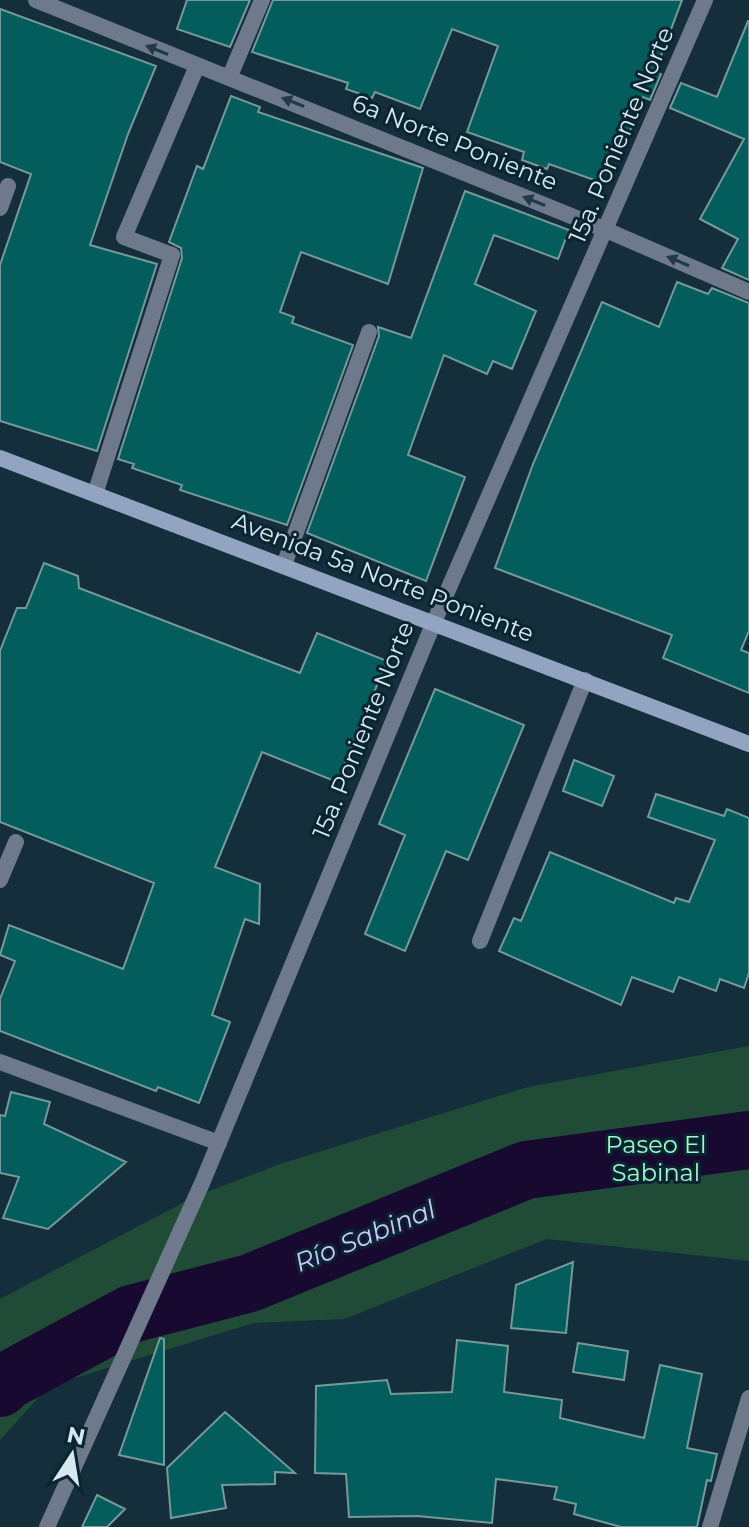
<svg xmlns="http://www.w3.org/2000/svg" width="749" height="1527" viewBox="0 0 749 1527" font-family="Montserrat,sans-serif">
<style>
.green{fill:#204c37}
.lines{fill:none;stroke-linecap:round;stroke-linejoin:round}
.river{stroke:#180930;stroke-width:58}
.building{fill:#045d5d;stroke:#769a9a;stroke-width:2}
.service{stroke:#6e798c;stroke-width:16}
.pedestrian{stroke:#6e798c;stroke-width:16}
.minor{stroke:#6e798c;stroke-width:16}
.tertiary{stroke:#6e798c;stroke-width:16}
.secondary{stroke:#93a4c3;stroke-width:16}
.oneway{fill:#223a48}
.labels{text-anchor:middle;dominant-baseline:central;stroke-width:6;stroke-linejoin:round;paint-order:stroke}
.street-label{font-size:24px;fill:#d8e8f0;stroke:#092531}
.park-label{font-size:24px;fill:#a1f6ca;stroke:#092531}
.water-label{font-size:26px;font-style:italic;fill:#d3c4ff;stroke:#092531}
</style>
<rect width="100%" height="100%" fill="#142f3b"/>
<!-- green -->
<path class="green" d="M749,1046v215l-202,-22 -203,80 -91,4 -204,63 -49,54v-141l196,-103 84,-32 248,-77z"/>
<g class="lines">
<!-- river -->
<path class="river" d="M0,1388l7,-7 124,-67 119,-31 276,-113 223,-30"/>
</g>
<!-- building -->
<path class="building" d="M187,0h63l-20,47 -53,-18z
M273,0h409l-27,72 6,2 -11,26 -7,-3 -13,34 -10,-4 -20,55 -51,-18 -2,5 -25,-9 2,-8 -57,-20 31,-86 -46,-17 -32,80 -45,-17 -3,6 -26,-9 2,-6 -96,-31z
M0,9l156,57 -28,68 -38,111 67,19 -60,187 -97,-30v-156l31,-91 -31,-12z
M748,21h1v259l-27,-12 16,-29 -38,-20 44,-80 -74,-31 11,-25 36,14z
M231,96l29,11 -2,5 165,56 -35,116 -87,-32 -21,60 14,5 -2,6 61,22 -66,180 -107,-35 2,-5 -50,-17 2,-4 -16,-5 64,-201 -1,-10 -12,-6 28,-76 6,3z
M465,191l104,39 -11,29 -64,-24 -19,49 61,27 -24,58 -19,-8 -6,13 -43,-19 -36,100 57,22 -39,104 -119,-48 72,-197 -1,-9 33,11z
M677,282l31,12 4,-6 37,15v328l-8,19 8,3v40l-86,-35 9,-23 -177,-67 38,-104 69,-162 57,25z
M44,563l34,13 1,12 221,85 17,-40 70,28 -50,121 -75,-30 -47,115 45,17 -1,40 -14,-5 -33,96 18,7 -31,81 -41,-16 -2,4 -156,-60v-32l15,-38 -15,-6 9,-30 114,44 31,-86 -154,-61v-171l17,-43h9z
M435,689l89,36 -56,135 -22,-9 -41,100 -40,-17 40,-99 -26,-11z
M574,760l40,16 -12,30 -39,-15z
M656,794l68,22 3,-7 22,9v155l-5,15 -24,-9 -4,12 -37,-14 -6,15 -41,-15 -11,28 -122,-54 15,-33 7,3 29,-69 124,51 2,-5 13,4 26,-62 -67,-23z
M11,1092l39,10 -6,22 82,38 -78,67 -45,-11 16,-41 -19,-4v-58l5,1z
M573,1262l-7,71 -55,-5 5,-43z
M160,1338l4,1v126l-45,-10z
M457,1340l51,6 -4,46 58,8 -2,18 84,20 16,-73 42,9 -15,74 30,6 -6,27 -4,-1 -10,47h-76l-47,-13 2,-10 -22,-5 3,-12 -61,-8 -4,44 -75,-7 -68,1 -3,-43 -31,-1 1,-87 71,-6 4,14 61,-2z
M578,1343l50,8 -4,29 -51,-8z
M225,1412l70,61 -20,-1v12l-53,1 4,23 -55,10 -4,-50z
M97,1495l28,14 -18,18h-25z"/>
<g class="lines">
<!-- service -->
<path class="service" d="M480,941l105,-261"/>
<!-- pedestrian -->
<path class="pedestrian" d="M172,255l-48,-18 73,-171"/>
<!-- minor -->
<path class="minor" d="M36,0l570,230 143,62
M230,76l32,-76
M0,208l8,-22
M95,494l77,-239
M284,565l85,-233
M0,880l16,-38
M0,1062l219,81
M710,1527l39,-129"/>
<!-- tertiary -->
<path class="tertiary" d="M47,1527l156,-346 231,-559 271,-622"/>
<!-- secondary -->
<path class="secondary" d="M0,458l749,286"/>
</g>
<!-- one-way arrows -->
<defs><path id="oneway-solid" d="M-6-.8H1V-3.2L6.5 0L1 3.2V.8H-6Z" transform="scale(2)"/></defs>
<g class="oneway">
<use href="#oneway-solid" transform="translate(157 50) rotate(-158)"/>
<use href="#oneway-solid" transform="translate(293 102) rotate(-158)"/>
<use href="#oneway-solid" transform="translate(534 201) rotate(-158)"/>
<use href="#oneway-solid" transform="translate(678 261) rotate(-157)"/>
</g>
<g class="labels">
<!-- street labels -->
<g class="street-label">
<text transform="translate(621 135) rotate(-67)">15a. Poniente Norte</text>
<text transform="translate(455 142) rotate(22)">6a Norte Poniente</text>
<text transform="translate(383 577) rotate(21)">Avenida 5a Norte Poniente</text>
<text transform="translate(363 730) rotate(-68)">15a. Poniente Norte</text>
</g>
<!-- park labels -->
<g class="park-label">
<text x="656" y="1144">Paseo El<tspan x="656" dy="28">Sabinal</tspan></text>
</g>
<!-- water labels -->
<g class="water-label">
<text transform="translate(365 1236) rotate(-22)">Río Sabinal</text>
</g>
</g>
<!-- north arrow -->
<g transform="translate(72 1455) rotate(12)" stroke="#092531" stroke-width="6" paint-order="stroke">
<path d="M0-6L14 30L0 20L-14 30Z" fill="#d8e8f0"/>
<text y="-12" font-size="22" font-weight="bold" text-anchor="middle" fill="#d8e8f0">N</text>
</g>
</svg>
